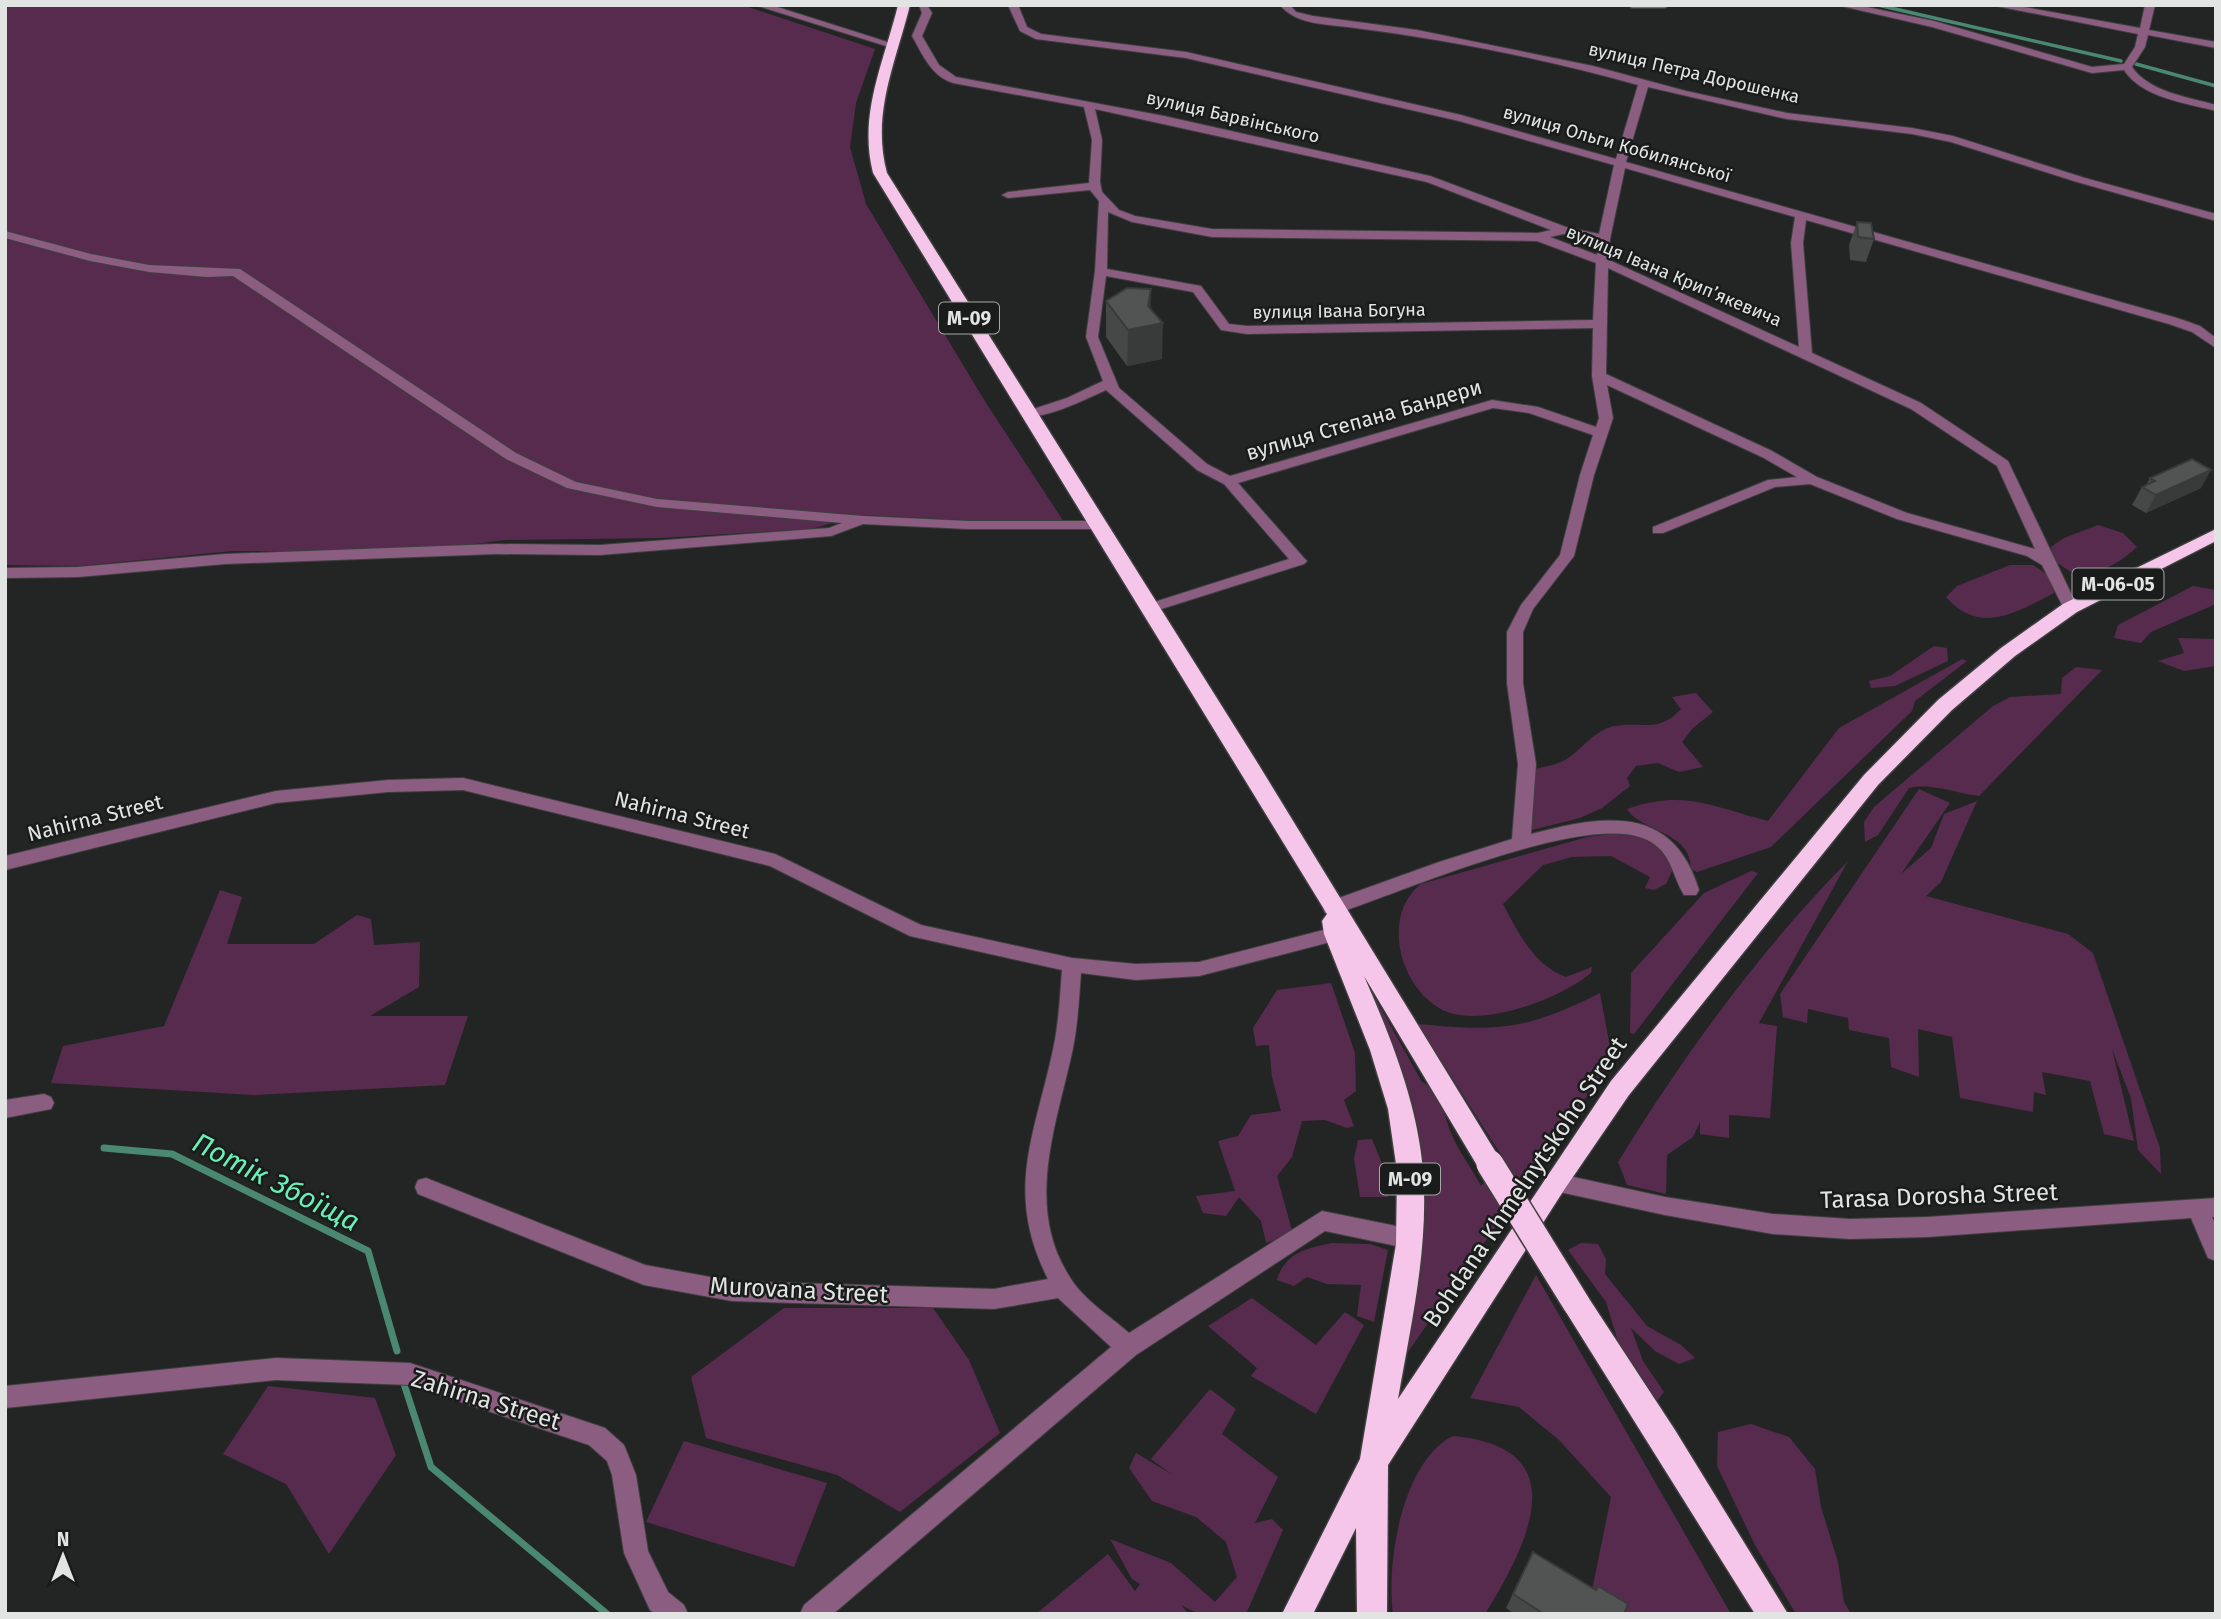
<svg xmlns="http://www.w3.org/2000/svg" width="2221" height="1619" viewBox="0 0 2221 1619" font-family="'Fira Sans',sans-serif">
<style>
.green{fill:#572b4e}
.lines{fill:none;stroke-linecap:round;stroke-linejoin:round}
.stream-far1{stroke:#4a8872;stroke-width:3.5}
.stream{stroke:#4a8872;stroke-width:7}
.minor-casing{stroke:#3e403f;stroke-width:2}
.highway-casing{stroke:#3e403f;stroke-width:3}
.minor{fill:#8b5d80;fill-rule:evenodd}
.highway{fill:#f5c6e9;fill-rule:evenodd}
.highway-bridge-casing{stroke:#3e403f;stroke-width:30;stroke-linecap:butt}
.highway-bridge{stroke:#f5c6e9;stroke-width:27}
.wall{fill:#464847}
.shaded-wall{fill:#393b3a}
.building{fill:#515453;stroke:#393b3a;stroke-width:2}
.labels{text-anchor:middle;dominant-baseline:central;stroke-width:5;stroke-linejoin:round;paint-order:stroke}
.far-street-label{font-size:18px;fill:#e2e4e3;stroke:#191c1a}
.shield{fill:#191c1a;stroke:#a6a8a7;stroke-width:2}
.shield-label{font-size:19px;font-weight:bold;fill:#e2e4e3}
.street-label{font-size:21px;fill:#e2e4e3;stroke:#191c1a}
.near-street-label{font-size:24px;fill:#e2e4e3;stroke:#191c1a}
.near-water-label{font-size:28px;font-style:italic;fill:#6af0b7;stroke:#191c1a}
</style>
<rect width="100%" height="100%" fill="#232524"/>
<!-- green -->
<path class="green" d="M5,5h737l133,44 -19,54 -6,44 16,57 120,199 80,122 -205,-10 -50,14 -150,9 -158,2 -82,12 -189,-1 -152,15 -75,-1z
M2098,525l25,8 14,14c-15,14 -41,31 -63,26 -6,-2 -14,-9 -20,-12l-3,-14 13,-9z
M2010,565h23l19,13 2,15c-38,19 -74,43 -108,4l11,-11z
M2193,586l23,4v14l-65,28 -10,11 -27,-5 4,-13z
M2178,638l38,1v27l-32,5 -26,-10 26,-8z
M1934,646l13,2 1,13 -53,25 -24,2 -2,-7 21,-5z
M1962,659l5,2 -52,40 -3,10 -141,136 -74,25 -6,-3c0,-38 -50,-37 -64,-60 58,-20 85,-2 141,12l71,-93z
M2076,667l26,3 -123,126c-26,-3 -46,-13 -70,-8l-31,47 -13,7 -1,-20 10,-15 119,-101 17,-9 51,-3 1,-16z
M1696,693l17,19 -20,16 -11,14 21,25 -24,5 -21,-9 -22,3 -9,12 3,8 -28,22 -22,10 -48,12 -5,-22 1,-37c12,-4 27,-5 37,-11 17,-10 30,-31 50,-34 30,-5 42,8 66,-17l-9,-12z
M1919,789l31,14 -49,71 30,-26 13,-34 33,-13 -36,81 -15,14 142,38 25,19 67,195 1,26 -23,-24 -7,-52 -19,-49 22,92 -30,-7 -14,-53 -48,-9 4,23 -12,-3 -1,20 -73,-14 -8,-61 -34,-8 1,48 -28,-10 -2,-29 -40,-8 -1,-12 -40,-9 -1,14 -24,-6 -3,-23z
M1620,833c28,4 42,5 54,34l-8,17 -12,6 -9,-2 5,-11 -39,-21 -39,1 -29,8 -40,39c15,29 32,62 63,73l26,-10 -1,6c-31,26 -114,58 -152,35 -41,-24 -57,-94 -18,-124l166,-47z
M1848,861l-89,162 18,3 -7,92 -41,-3v23l-29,-4v-12l-7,15 -26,18 -1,39 -39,-9 -9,-23c66,-107 142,-212 230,-301z
M1751,871l7,2 -124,161 -4,-1 1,-60 73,-80z
M220,890l22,7 -15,47h87l43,-29 14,4 3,26 46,-3 -1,45 -49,29h98l-23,69 -191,10 -203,-12 12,-37 101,-20z
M1331,983l24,70 1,38 -12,9 10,26 -7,2 -22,-8 -23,1 -10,36 -15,19 16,58 -27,9 -5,-22 -22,-24 -13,19 -23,-3 -7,-17 39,-5 -17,-50 20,-5 13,-21 30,-4 -9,-34 -3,-32 -13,1 -3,-18 24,-38z
M1600,993l10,54 -5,23 -202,289c8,-47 22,-96 21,-144 -1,-74 -26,-149 -50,-219l48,86c18,7 23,36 29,51 8,19 21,36 30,53l22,-28 -85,-134c81,8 108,6 182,-31z
M1372,1139l15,37 1,21h-28l-6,-38 4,-19z
M1332,1243l38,1 18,6 -14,72 -17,-6 4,-31 -34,-1 -20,-7 -13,9 -17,-6c8,-28 31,-32 55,-37z
M1581,1243l17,1 8,15 -1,15 42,52 34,19 14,13 -16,6 -24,-13 -24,-23 12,33 21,31 -10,13 -31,-47 -17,-56 -38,-52z
M1536,1275l195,339h-119l-22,-14 21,-103 -52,-57 -40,-33 -49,-9z
M1252,1298l64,47 29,-33 19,13 -48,89 -65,-38 6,-8 -49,-42z
M784,1308h149l36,52 31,73 -100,79 -63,-37 -131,-37 -15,-61z
M268,1386l107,12 21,57 -67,99 -43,-70 -63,-30z
M1210,1389l26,20 -14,25 56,43 -23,46 17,-4 11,11 -37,84h-47l-18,-9 8,9h-153l72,-60 27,37 5,-7 -8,-5 -22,-40 61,24 44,39 22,-25 -11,-35 -30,-25 -44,-16 -23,-33 7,-15 35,21 -20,-15z
M1751,1424l38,13 26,32 6,38 17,55 6,40 7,12h-55l-41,-69 -38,-79 1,-34z
M1453,1436c125,11 75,108 32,178h-92c-7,-51 9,-153 60,-178z
M684,1441l143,42 -33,84 -148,-45z"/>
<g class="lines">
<!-- stream-far1 -->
<path class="stream-far1" d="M1878,5l243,56
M2136,64l80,22"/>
<!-- stream -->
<path class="stream" d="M104,1148l68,6 196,97 29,100
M404,1384l27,83 176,147"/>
<!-- minor casing -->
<g class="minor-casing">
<path id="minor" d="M755,5h16l126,40 -8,2z
M919,5h8l5,8 -10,23 17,29 17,12 208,39 266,60 136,51 33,7 15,-69 -155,-44 -273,-63 -150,-19 -16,-8 -12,-26h10l9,22 14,7 145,18 275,63 155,44 22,-74c-92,-26 -188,-45 -283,-57 -25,-4 -58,-2 -75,-23h10l6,7 17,4 104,14 176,36 93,25 101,22 125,15 41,8 132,42 131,36v7l-139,-39 -126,-40 -39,-8 -125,-15 -139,-32 -22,75 551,156 23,8 16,12v10l-24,-16 -23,-8 -363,-104 -3,23 9,110 109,50 87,58 70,147 -3,3h-10l-23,-46 -15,-9 -130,-37 -87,-35 -35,3 -112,46h-10v-6l115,-47 29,-3 -35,-20 -155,-72 6,33 -19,57 -20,81 -41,53 -10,23v51l13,81 -5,70c72,-19 142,-31 168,56l-3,5h-12c-12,-20 -12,-40 -33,-53 -57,-36 -255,53 -319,73l-7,-2 -2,-5 2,-5 114,-41 73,-23 6,-75 -11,-81v-51l14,-27 39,-50 20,-80 13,-40 -64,-22 -36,-5 -255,75 66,75 3,3 -3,3 -149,47h-10l-3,-3 3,-3 144,-46 -65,-75 -27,-14 -91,-80c-20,9 -61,30 -83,26l-2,-3 46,-15 36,-17 -17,-44 9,-66 4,-70 -9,-11 -82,8 -6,-3 6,-3 81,-9 3,-43 -8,-33 -131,-24c-22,-7 -30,-28 -41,-47l10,-23zM1095,109l332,73 124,48 -13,3 -326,-4 -77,-13 -16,-6 -17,-18 -2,-10 2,-42zM1625,168l170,49 -4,26 8,104 -190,-87 1,-21zM1108,212l24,10 80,15 325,4 59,22 -3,57 -346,6 -18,-2 -28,-38 -94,-17zM1563,234l35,7 -1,14 -47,-18zM1608,268l303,141 86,57 38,83 -128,-36 -90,-36 -45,-26 -166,-77zM1106,276l87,16 28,38 26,4 346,-6 -1,48 7,42 -3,9 -58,-20 -46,-7 -262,76 -23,-12 -88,-76 -21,-51z
M1627,5h43l-5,3h-33z
M1837,5h20l77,16 158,46 32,-3 11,-17 3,-13 -147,-29h22l127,23 5,-23h10l-6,25 67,12v6l-68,-13 -3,12 -13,20c17,25 56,30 84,38v6c-30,-8 -74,-13 -92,-41l-32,3 -160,-46z
M5,231l86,23 58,11 91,4 276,184 60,29 81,17 206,17 105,5h130l7,4 -7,4h-130l-105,-5 -32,12 -231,19 -104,-1 -271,10 -147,13 -73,1v-10l73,-1 147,-13 271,-10 104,1 229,-17 13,-5 -185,-16 -90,-19 -61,-29 -273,-183 -26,1 -58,-5 -59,-11 -85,-23z
M463,778l312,76 146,71 151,33 64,6 63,-2 136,-35 7,2 2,5 -2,5 -143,37 -63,4 -55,-7c-2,25 -3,50 -8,75 -16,76 -50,159 -2,231 14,22 39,37 58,54l193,-122 89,18 8,3 3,7 -3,7 -8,3 -86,-18 -189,124 -303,259h-33l4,-9 307,-258 -53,-49 -64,11 -262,-8 -88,-16 -226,-91 -3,-7 3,-7 8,-2 219,87 87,16 262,8 54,-10c-45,-88 -12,-146 6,-234 5,-25 6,-50 8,-75l-152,-34 -140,-70 -307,-76 -75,2 -112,11 -271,67v-14l271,-65 112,-11z
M44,1094l7,3 3,6 -3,6 -46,9v-18z
M1555,1173l110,24 108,17 77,5 77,-2 289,-19v19h-4l4,8v36l-8,-3 -17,-40 -264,19 -77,2 -77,-5 -108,-19 -110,-24 -8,-2 -3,-7 3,-7z
M276,1358l134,5 195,65 19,17 12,30 12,76 20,41 16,13 4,9h-33l-5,-4 -26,-57 -12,-78 -5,-14 -18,-16 -179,-60 -134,-5 -271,28v-22z"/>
</g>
<!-- highway casing -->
<g class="highway-casing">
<path id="highway" d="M898,5h12c-14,57 -39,109 -23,168l370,589 246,402 -4,8 -9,3 -9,-3 -117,-196c27,62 53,126 59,194 6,77 -12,154 -25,229l213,-318 253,-306 74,-75 63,-52 62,-44 153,-75v12l-139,71 -62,44 -63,54 -74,75 -249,310 -65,95 -176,275 -1,149h-30l-1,-86 -43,86h-31l78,-155 36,-215 1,-73 -9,-62 -18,-59 -46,-116 -2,-13 5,-7 -454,-741c-15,-59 11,-111 25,-168z
M1576,1291l10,3 89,136 113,184h-33l-189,-302 -3,-9 3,-9z"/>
</g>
<!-- minor -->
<use href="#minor" class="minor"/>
<!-- highway -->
<use href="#highway" class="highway"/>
<!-- highway-bridge casing -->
<g class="highway-bridge-casing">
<path id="highway-bridge" d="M1490,1164l86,139"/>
</g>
<!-- highway-bridge -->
<use href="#highway-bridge" class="highway-bridge"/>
</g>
<!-- wall -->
<path class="wall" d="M1857,222l17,17 -8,23 -16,-2 -1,-15z
M1106,301l44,8 12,50 -35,7 -21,-29z
M2150,478l51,10 -55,25 -14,-8 10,-18 4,-2z
M1533,1552l91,62h-110l-8,-6z"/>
<!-- shaded-wall -->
<path class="shaded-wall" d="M1151,289l-1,37 13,-3 -1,36 -35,7 1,-36z
M2211,470l-10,18 -55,25 10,-18z"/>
<!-- building -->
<path class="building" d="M1857,222l14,1 3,16 -16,-2z
M1127,288l24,1 -3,17 15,17 -35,7 -22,-29z
M2192,459l19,11 -55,25 -14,-8 13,-6 -5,-3z
M1533,1552l63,38 2,-4 30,18 -4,10h-80l-31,-20z"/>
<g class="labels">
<!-- far-street labels -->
<g class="far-street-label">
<text transform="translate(1694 73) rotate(13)">вулиця Петра Дорошенка</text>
<text transform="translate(1233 117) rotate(13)">вулиця Барвінського</text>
<text transform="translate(1617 144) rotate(16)">вулиця Ольги Кобилянської</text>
<text transform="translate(1674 276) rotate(23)">вулиця Івана Крипʼякевича</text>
<text transform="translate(1339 311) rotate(-1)">вулиця Івана Богуна</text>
</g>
<!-- shield labels -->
<g class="shield">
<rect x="939" y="302.5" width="60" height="31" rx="5"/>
<rect x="2072.5" y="568.5" width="91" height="31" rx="5"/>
<rect x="1380" y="1163.5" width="60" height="31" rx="5"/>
</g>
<g class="shield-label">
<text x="969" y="318">М-09</text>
<text x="2118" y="584">М-06-05</text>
<text x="1410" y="1179">М-09</text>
</g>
<!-- street labels -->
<g class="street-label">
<text transform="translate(1364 420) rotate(-16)">вулиця Степана Бандери</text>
<text transform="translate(682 815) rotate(14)">Nahirna Street</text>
<text transform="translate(95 818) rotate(-14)">Nahirna Street</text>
</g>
<!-- near-street labels -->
<g class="near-street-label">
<text transform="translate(1525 1182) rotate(-56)">Bohdana Khmelnytskoho Street</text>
<text transform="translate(1939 1196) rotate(-2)">Tarasa Dorosha Street</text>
<text transform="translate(799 1290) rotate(3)">Murovana Street</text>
<text transform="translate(486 1400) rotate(17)">Zahirna Street</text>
</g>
<!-- near-water labels -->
<g class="near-water-label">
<text transform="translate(276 1182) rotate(27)">Потік Збоїща</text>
</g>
</g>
<!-- border -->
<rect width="2221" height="1619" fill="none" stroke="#e2e4e3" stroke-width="14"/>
<!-- north arrow -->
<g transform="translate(63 1556)" stroke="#191c1a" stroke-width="5" paint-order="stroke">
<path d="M0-5L12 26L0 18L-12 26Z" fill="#e2e4e3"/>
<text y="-10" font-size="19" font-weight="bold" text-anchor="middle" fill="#e2e4e3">N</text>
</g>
</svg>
